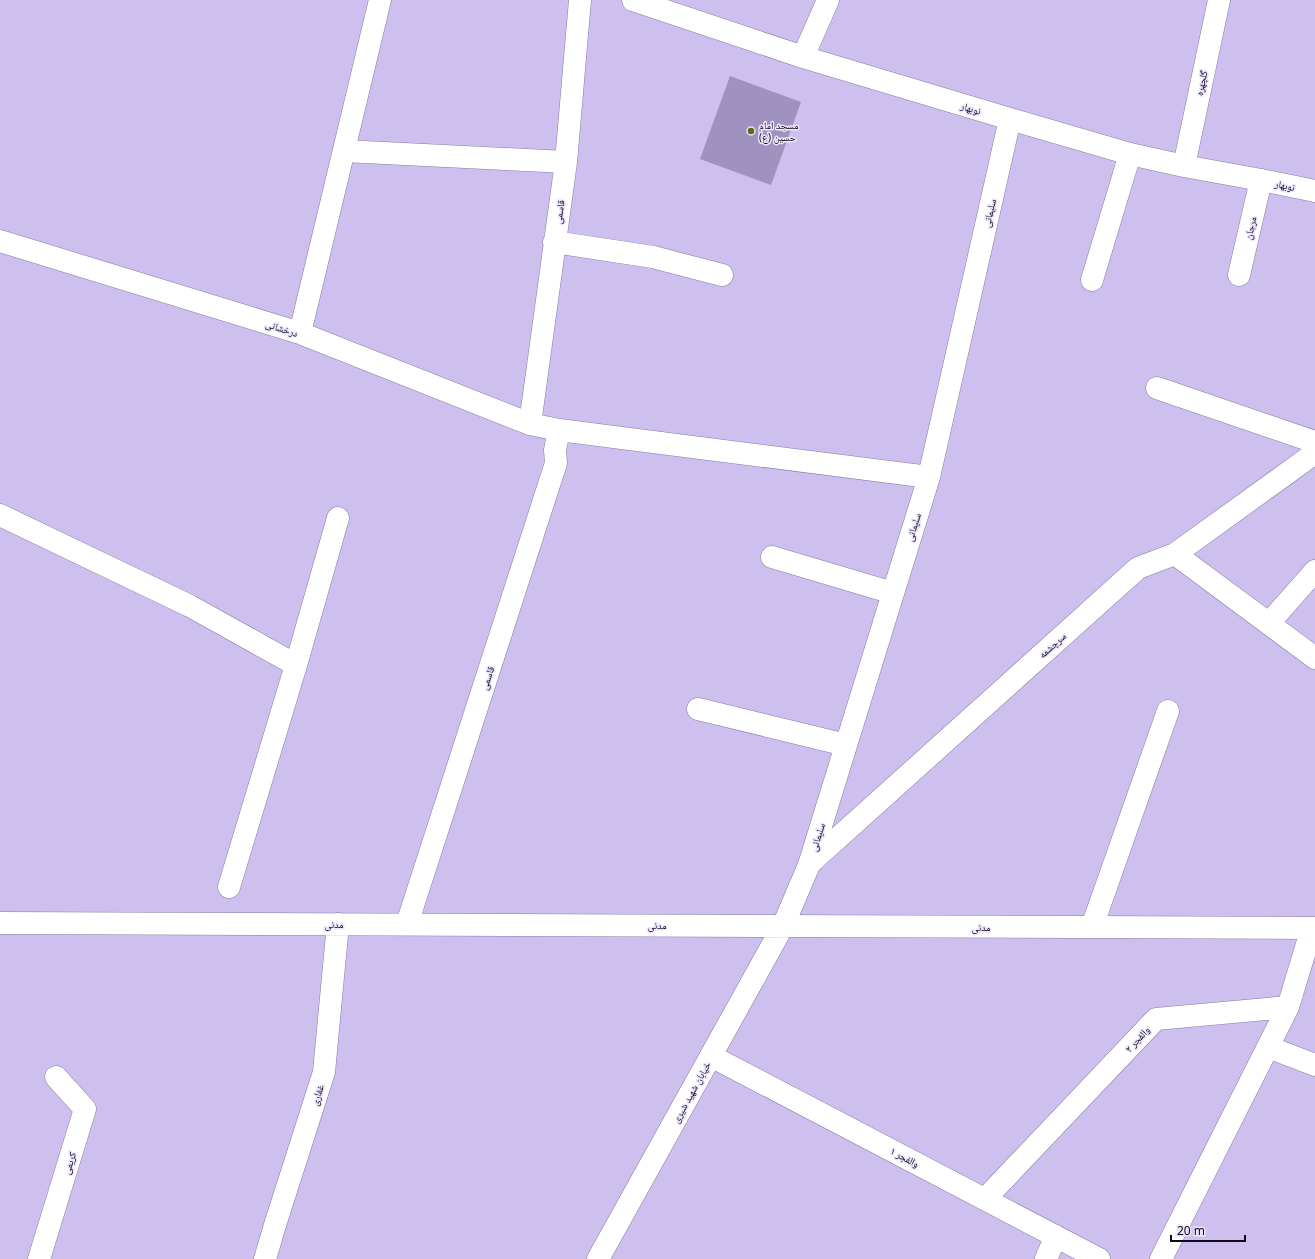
<svg xmlns="http://www.w3.org/2000/svg" width="1315" height="1259" viewBox="0 0 1315 1259" font-family="'Noto Sans','Noto Naskh Arabic',sans-serif">
<style>
.building{fill:#a092bf}
.lines{fill:none;stroke-linecap:round;stroke-linejoin:round}
.minor-casing{stroke:#887ba6;stroke-width:23}
.minor{stroke:#fff;stroke-width:22}
.poi-dot{fill:#5d6b14;stroke:#ebe4fc;stroke-width:1.5}
.labels{text-anchor:middle;dominant-baseline:central;stroke-width:3;stroke-linejoin:round;paint-order:stroke}
.street-label{font-size:10px;fill:#0f0919;stroke:#ebe4fc}
.poi-label{font-size:10px;fill:#0f0919;stroke:#ebe4fc;text-anchor:start}
</style>
<rect width="100%" height="100%" fill="#cdbfee"/>
<!-- building -->
<path class="building" d="M730,76l71,26 -30,83 -71,-26z"/>
<g class="lines">
<!-- minor casing -->
<g class="minor-casing">
<path id="minor" d="M633,0l170,57 207,62 120,35 54,12 77,14 54,11
M803,57l25,-57
M344,151l222,11
M1184,166l35,-166
M0,241l300,92 230,91 29,6 370,47
M554,242l99,15 69,18
M1239,275l22,-95
M1092,280l38,-126
M300,333l80,-333
M1157,388l158,54
M530,424l36,-262 14,-162
M0,515l190,91 106,59
M1175,554l140,104
M772,557l121,36
M1269,623l46,-52
M698,709l148,36
M809,864l329,-296 37,-14 140,-101
M229,887l67,-222 42,-147
M0,923l1315,5
M407,924l149,-461 -1,-13 4,-20
M1092,927l76,-216
M1268,1047l47,18
M711,1056l388,203
M985,1199l171,-180 132,-12 24,-79
M39,1259l46,-150 -29,-32
M265,1259l10,-34 49,-153 14,-148
M598,1259l185,-333 26,-61 120,-388 81,-358
M1046,1259l10,-23
M1161,1259l127,-252"/>
</g>
<!-- minor -->
<use href="#minor" class="minor"/>
</g>
<!-- markers -->
<circle class="poi-dot" cx="751" cy="131" r="4"/>
<g class="labels">
<!-- street labels -->
<g class="street-label">
<text transform="translate(1201 83) rotate(-78)">گلچهره</text>
<text transform="translate(971 108) rotate(17)">نوبهار</text>
<text transform="translate(1285 185) rotate(12)">نوبهار</text>
<text transform="translate(559 212) rotate(-82)">قاسمی</text>
<text transform="translate(989 213) rotate(-77)">سلیمانی</text>
<text transform="translate(1250 228) rotate(-77)">مرجان</text>
<text transform="translate(282 328) rotate(18)">درخشانی</text>
<text transform="translate(913 527) rotate(-73)">سلیمانی</text>
<text transform="translate(1052 645) rotate(-42)">سرچشمه</text>
<text transform="translate(487 678) rotate(-72)">قاسمی</text>
<text transform="translate(817 837) rotate(-73)">سلیمانی</text>
<text x="334" y="924">مدنی</text>
<text x="657" y="925">مدنی</text>
<text x="981" y="927">مدنی</text>
<text transform="translate(1137 1039) rotate(-47)">والفجر ۲</text>
<text transform="translate(691 1092) rotate(-61)">خیابان شهید شیری</text>
<text transform="translate(317 1095) rotate(-72)">غفاری</text>
<text transform="translate(905 1157) rotate(28)">والفجر ۱</text>
<text transform="translate(69 1163) rotate(-73)">کریمی</text>
</g>
<!-- poi labels -->
<g class="poi-label">
<text x="759" y="125">مسجد امام<tspan x="759" dy="12">حسین (ع)</tspan></text>
</g>
</g>
<!-- scale -->
<path d="M1171 1235v6h74v-6" fill="none" stroke="#0f0919" stroke-width="2"/>
<text x="1177" y="1235" font-size="12" fill="#0f0919" stroke="#ebe4fc" stroke-width="3" paint-order="stroke">20 m</text>
</svg>
